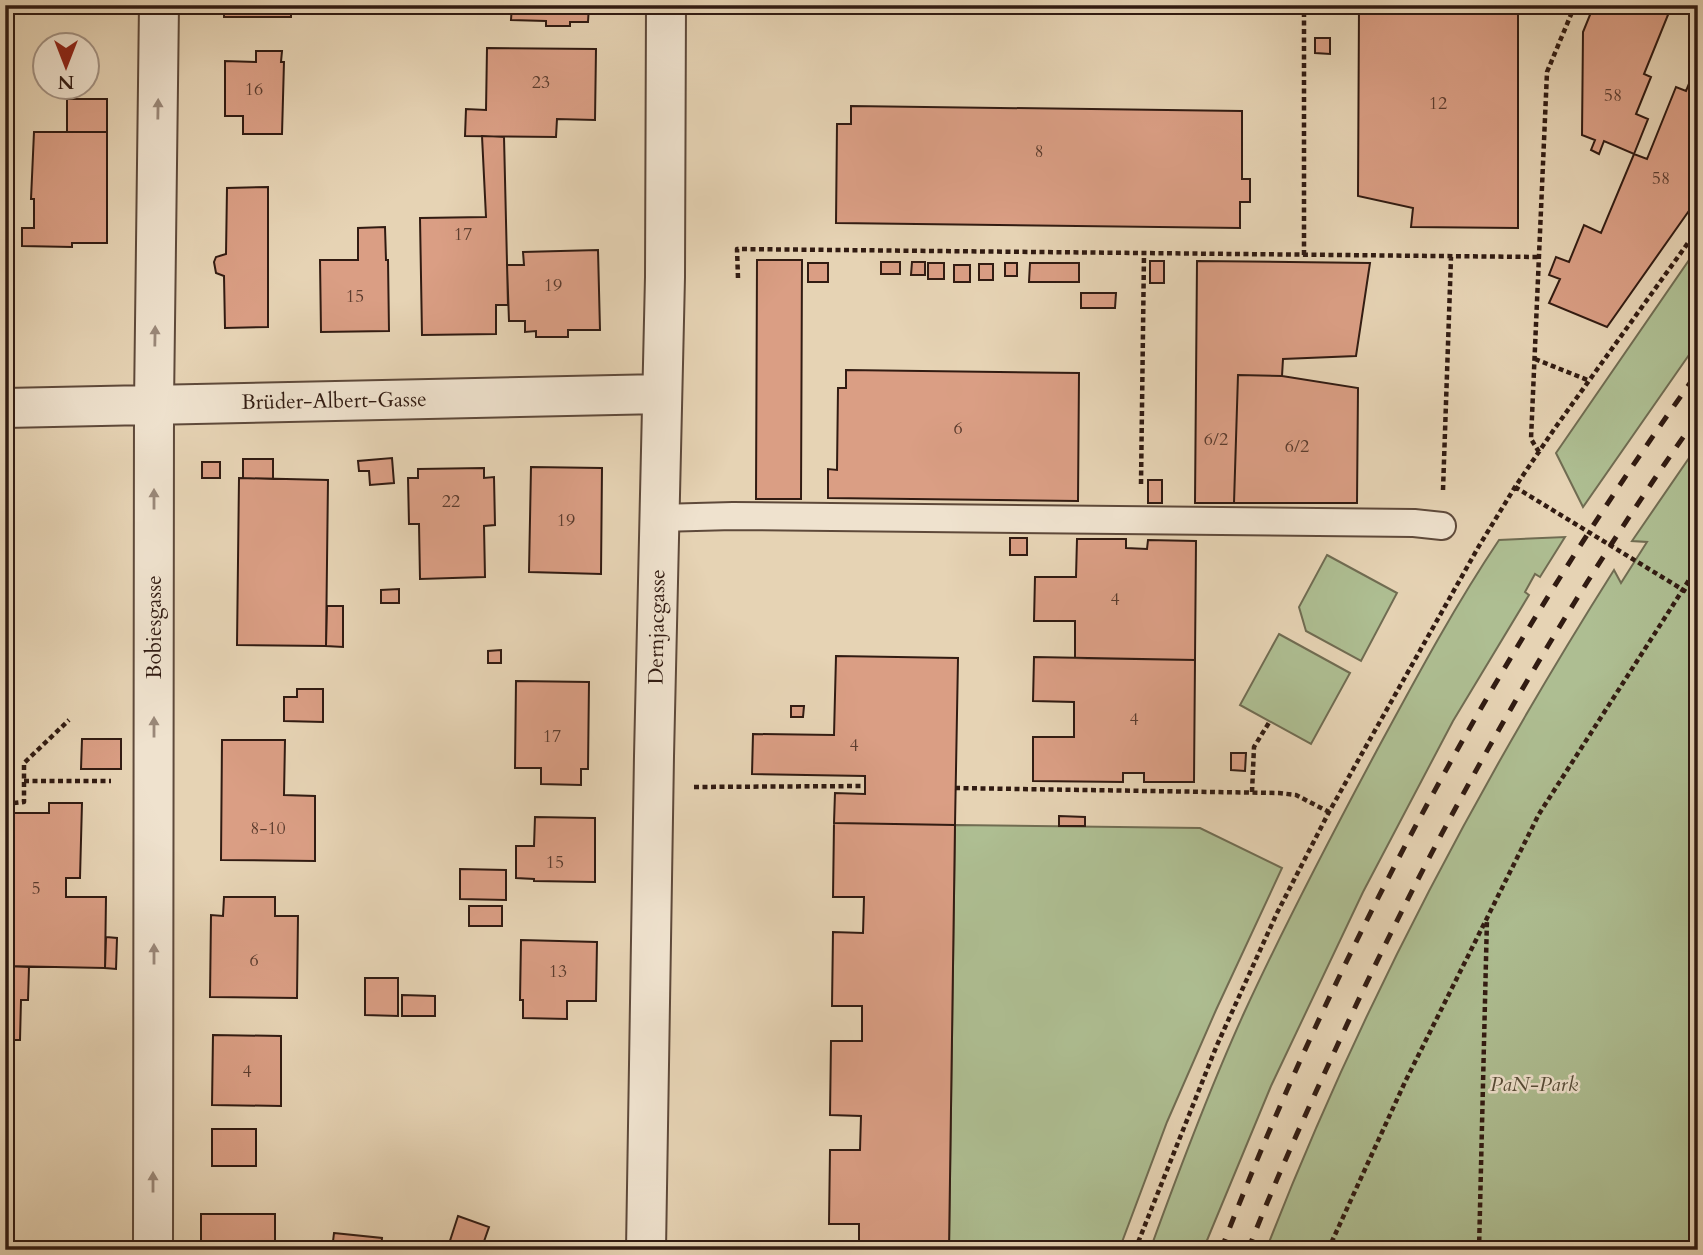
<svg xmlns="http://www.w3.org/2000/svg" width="1703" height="1255" viewBox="0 0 1703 1255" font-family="Cardo,serif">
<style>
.green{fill:#aebe92;stroke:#706c52;stroke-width:2}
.building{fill:#da9e84;stroke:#311b12;stroke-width:2}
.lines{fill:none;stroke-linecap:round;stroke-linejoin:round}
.service-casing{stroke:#5e493a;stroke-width:30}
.minor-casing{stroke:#5e493a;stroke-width:42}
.path{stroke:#311b12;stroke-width:4.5;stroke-dasharray:5 3.5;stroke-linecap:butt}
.service{stroke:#efe2ce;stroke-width:26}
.minor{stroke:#efe2ce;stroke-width:38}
.rail{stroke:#311b12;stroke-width:5;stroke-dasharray:12 12;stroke-linecap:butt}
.oneway{fill:#9a8879}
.labels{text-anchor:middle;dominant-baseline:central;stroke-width:5;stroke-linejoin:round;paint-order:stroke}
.number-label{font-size:18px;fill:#5b3c2e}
.street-label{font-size:21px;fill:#311b12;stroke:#efe2ce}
.park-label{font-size:21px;font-style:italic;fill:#564c38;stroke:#efe2ce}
</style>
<rect width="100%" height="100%" fill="#e6d3b4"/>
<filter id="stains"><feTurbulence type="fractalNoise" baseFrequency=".00286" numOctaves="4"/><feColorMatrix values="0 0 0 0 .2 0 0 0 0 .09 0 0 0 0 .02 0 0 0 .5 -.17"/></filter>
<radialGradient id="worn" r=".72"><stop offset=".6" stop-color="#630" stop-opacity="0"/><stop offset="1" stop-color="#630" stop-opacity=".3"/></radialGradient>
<!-- green -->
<path class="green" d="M1698,247v95l-115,165 -27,-54z
M1698,445v805h-432c92,-237 212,-465 348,-680l7,13 26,-41 -15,-1z
M1565,537l-25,40 -5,-3 -10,18 4,3 -76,126 -90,171 -92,194 -68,164h-53c29,-80 59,-160 94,-237 41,-89 86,-175 132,-261 39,-72 78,-145 123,-212z
M1327,555l70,38 -36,68 -55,-30 -7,-24z
M1279,634l71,39 -39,71 -71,-39z
M955,825l245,3 82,40 -66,142 -49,112 -48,128h-170z"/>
<!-- building -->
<path class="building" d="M224,5h67v12h-67z
M512,5h77l-1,17h-18v4h-24v-5l-35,-1z
M1359,5h75l20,4v-4h64v223l-107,-1 2,-19 -55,-12z
M1594,5h78l-28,69 7,3 -15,37 12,5 -14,35 -30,-13 -5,13 -8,-4 4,-10 -13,-5 1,-103z
M1315,38h15v16l-15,-1z
M487,48l109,1 -1,71 -38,-1 -1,18 -91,-1 1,-27 20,1z
M256,51h26l-1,11h3l-2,72h-39v-18h-18v-55l31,1z
M1698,62v136l-91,129 -58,-24 11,-24 -11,-4 7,-18 13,5 15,-37 17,8 33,-79 13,5 29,-72 10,4z
M67,99h40v33h-40z
M851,106l391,5v68h8v23h-10v26l-404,-5 1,-99h14z
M5,130h6v27h-6z
M34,132h73v111h-35v4l-50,-1v-18h12v-29h-3z
M482,136l22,1 4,168h-12v29l-74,1 -2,-117 66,-1z
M268,187v140l-43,1 -1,-52 -8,-3 -2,-11 2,-5 10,-3 1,-66z
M385,227l1,33h2l1,71 -68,1 -1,-72h38v-32z
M598,250l2,80h-32v7h-32v-6l-11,1v-11h-16l-2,-56h17l-1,-13z
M757,260h45l-1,239h-45z
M1150,261h14v22h-14z
M1197,261l173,2 -14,93 -73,3 -1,17 -44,-1 -4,128h-39z
M881,262h19v12h-19z
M912,262h13v13h-14z
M808,263h20v19h-20z
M928,263h16v16h-16z
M1005,263h12v13h-12z
M1030,263h49v19h-50z
M979,264h14v16h-14z
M954,265h16v17h-16z
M1081,293h35l-1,15h-34z
M846,370l233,3 -1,128 -250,-3v-29l9,1 1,-82h8z
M1238,375l44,1 76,12 -1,115h-123z
M392,458l2,25 -24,2 -1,-14h-10l-1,-10z
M243,459h30v20l-30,-1z
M202,462h18v16h-18z
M531,467l71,1 -1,106 -72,-2z
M484,468v10l10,-1 1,48 -11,1 1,51 -65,2 -1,-55h-10l-1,-46h10v-9z
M239,478l89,2 -2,166 -89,-1z
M1148,480h14v23h-14z
M1010,538h17v17h-17z
M1077,539h49v9l21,1 1,-9 48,1 -1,119 -120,-2v-37h-41l1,-44h41z
M399,589v14h-18v-13z
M327,606h16v41l-17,-1z
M501,650v13h-13v-12z
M836,656l122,2 -3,167 -121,-2 1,-30 30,1v-18l-113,-2 1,-40 81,1z
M1034,657l161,3 -1,122h-50v-9h-21v9l-90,-1v-44h41v-35l-41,-1z
M516,681l73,1 -1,87h-7v16l-40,-1v-16h-26z
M297,689h26v33l-39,-1v-24h13z
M791,706h13l-1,11h-12z
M82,739h39v30h-40z
M222,740h63l-1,55 31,1v65l-94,-1z
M1231,753h15l-1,18 -14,-1z
M49,803h33l-2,75h-14v19h40l-1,71 -100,-2v-153h44z
M1059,816l26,1v9h-26z
M535,817l60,1v64l-61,-1v-2l-18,-1v-32h18z
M834,823l121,2 -6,425h-90v-26h-30l1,-74h30l1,-34 -31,-1 1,-74h31v-35h-30l1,-74 30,1 1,-36h-31z
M460,869l46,1v30l-46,-1z
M224,897h51v19h23l-1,82 -87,-1 1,-82 12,1z
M469,906h33v20h-33z
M106,937l11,1 -1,31 -11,-1z
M521,940l76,2 -1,59h-29v18l-44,-1v-18h-3z
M5,966l24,1 -1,33h-7l-1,40h-15z
M365,978h33v38l-33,-1z
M402,995l33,1v20h-33z
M213,1035l68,1v70l-69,-1z
M212,1129h44v37h-44z
M201,1214h74v36h-74z
M458,1216l31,11 -8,23h-34z
M334,1233l48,5 -1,12h2h-51z"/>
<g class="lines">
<!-- service casing -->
<g class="service-casing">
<path id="service" d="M659,518l74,-2 681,7 28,3"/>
</g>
<!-- minor casing -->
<g class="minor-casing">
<path id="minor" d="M5,408l657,-14
M153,1250l1,-846 5,-399
M646,1250l8,-494 11,-479 1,-272"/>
</g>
<!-- path -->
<path class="path" d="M1304,255v-250
M738,278l-1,-29 802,8
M1535,359l55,22
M1539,452l-8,-13 16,-367 28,-67
M1141,484l3,-230
M1515,487l183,112
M1443,490l8,-233
M24,781h87
M694,787l171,-1
M955,788l324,5 17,2 33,17
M1252,792l2,-45 16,-26
M5,804l19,-2v-39l45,-43
M1135,1250l82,-205 60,-132 52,-101 150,-266 36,-59 40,-59 143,-199
M1328,1250l77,-168 134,-268 159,-248
M1479,1250l8,-332"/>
<!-- service -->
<use href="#service" class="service"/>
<!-- minor -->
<use href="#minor" class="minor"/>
<!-- rail -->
<path class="rail" d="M1221,1250c120,-311 283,-607 477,-878
M1248,1250c27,-69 58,-137 89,-204 101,-220 221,-432 361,-630"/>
</g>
<!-- one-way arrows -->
<defs><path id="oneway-solid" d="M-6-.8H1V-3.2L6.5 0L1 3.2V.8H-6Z" transform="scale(1.75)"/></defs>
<g class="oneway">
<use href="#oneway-solid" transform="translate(158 109) rotate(-89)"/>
<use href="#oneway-solid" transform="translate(155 336) rotate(-89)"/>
<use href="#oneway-solid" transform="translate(154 499) rotate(-90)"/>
<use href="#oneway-solid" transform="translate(154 727) rotate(-90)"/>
<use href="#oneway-solid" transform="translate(154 954) rotate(-90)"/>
<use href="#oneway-solid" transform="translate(153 1182) rotate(-90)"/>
</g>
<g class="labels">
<!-- number labels -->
<g class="number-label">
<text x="541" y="82">23</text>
<text x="254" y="89">16</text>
<text x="1613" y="95">58</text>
<text x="1438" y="103">12</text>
<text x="1039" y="151">8</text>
<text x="1661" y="178">58</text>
<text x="463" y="234">17</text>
<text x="553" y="285">19</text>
<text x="355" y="296">15</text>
<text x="958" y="428">6</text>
<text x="1216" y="439">6/2</text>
<text x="1297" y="446">6/2</text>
<text x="451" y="501">22</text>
<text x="566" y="520">19</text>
<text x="1115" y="599">4</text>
<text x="1134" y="719">4</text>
<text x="552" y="736">17</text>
<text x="854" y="745">4</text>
<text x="268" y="828">8-10</text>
<text x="555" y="862">15</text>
<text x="36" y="888">5</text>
<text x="254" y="960">6</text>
<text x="558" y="971">13</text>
<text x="247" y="1071">4</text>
</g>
<!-- street labels -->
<g class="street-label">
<text transform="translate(334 401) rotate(-1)">Brüder-Albert-Gasse</text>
<text transform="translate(154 627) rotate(-90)">Bobiesgasse</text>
<text transform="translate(657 627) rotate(-89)">Dernjacgasse</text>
</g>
<!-- park labels -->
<g class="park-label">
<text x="1534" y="1084">PaN-Park</text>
</g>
</g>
<!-- margin -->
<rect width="1703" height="1255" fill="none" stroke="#e6d3b4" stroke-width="28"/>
<rect x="7" y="7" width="1689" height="1241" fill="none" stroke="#311b12" stroke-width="3.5"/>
<rect x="14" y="14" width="1675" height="1227" fill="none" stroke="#311b12" stroke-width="2"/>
<!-- north arrow -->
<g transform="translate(66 66) rotate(180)"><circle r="33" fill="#efe2ce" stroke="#a39283" stroke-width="2"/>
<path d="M0-5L12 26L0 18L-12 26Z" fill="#8f2418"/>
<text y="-10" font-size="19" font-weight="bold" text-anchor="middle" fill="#311b12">N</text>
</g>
<rect width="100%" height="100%" filter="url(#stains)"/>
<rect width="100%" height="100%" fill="url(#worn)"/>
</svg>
